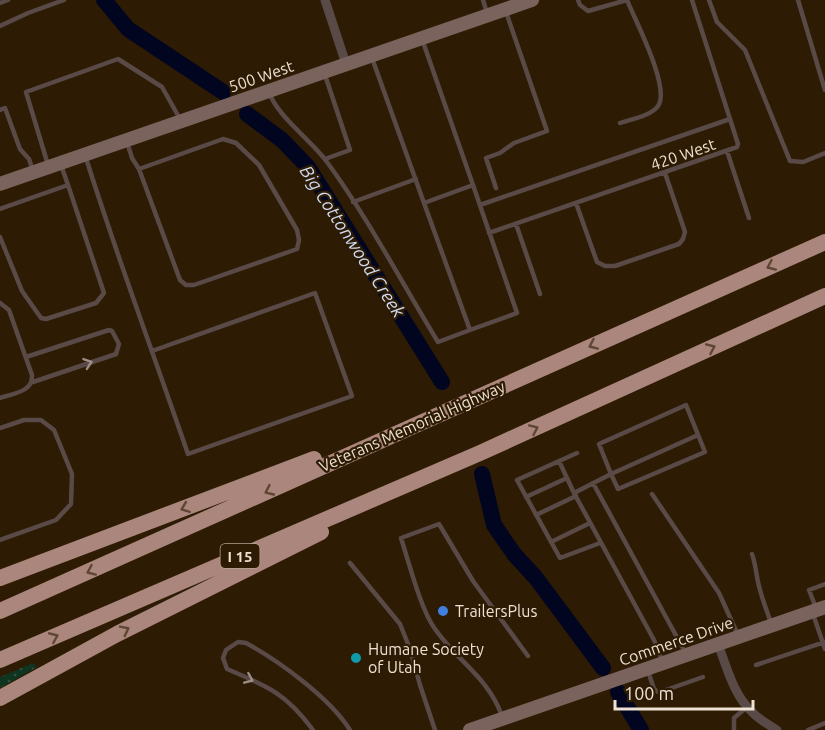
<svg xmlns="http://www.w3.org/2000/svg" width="825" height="730" viewBox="0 0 825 730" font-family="Ubuntu,sans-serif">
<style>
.grass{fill:url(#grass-dots)}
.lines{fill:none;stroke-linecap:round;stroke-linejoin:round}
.river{stroke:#010520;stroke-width:16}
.lane{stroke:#594a47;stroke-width:4.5}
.street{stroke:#594a47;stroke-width:9}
.secondary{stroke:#7a635c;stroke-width:14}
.highway{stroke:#aa867c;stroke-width:16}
.oneway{stroke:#5f4633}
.oneway2{stroke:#9c8e86}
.shop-dot{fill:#3f7fe0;stroke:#2d1b03;stroke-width:2}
.culture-dot{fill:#0f9aa8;stroke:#2d1b03;stroke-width:2}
.labels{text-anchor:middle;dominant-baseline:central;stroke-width:4.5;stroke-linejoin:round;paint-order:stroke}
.shield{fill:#2d1b03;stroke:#b4a695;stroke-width:1.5}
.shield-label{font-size:15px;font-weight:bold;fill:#eee1d3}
.street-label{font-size:16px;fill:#eee1d3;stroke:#2d1b03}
.poi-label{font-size:16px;fill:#eee1d3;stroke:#2d1b03;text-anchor:start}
.water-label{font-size:18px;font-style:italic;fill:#d0dcf4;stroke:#2d1b03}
</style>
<defs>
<pattern id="grass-dots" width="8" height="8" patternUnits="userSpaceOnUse" patternTransform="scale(1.5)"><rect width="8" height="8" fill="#0f341f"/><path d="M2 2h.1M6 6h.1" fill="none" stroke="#32513f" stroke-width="1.8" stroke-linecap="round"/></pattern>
</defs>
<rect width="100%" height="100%" fill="#2d1b03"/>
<!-- grass -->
<path class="grass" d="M33,663l4,4 -37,21v-11z"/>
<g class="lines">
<!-- river -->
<path class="river" d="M104,0l24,29 95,63
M247,114l35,26 26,27 134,215
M482,474l12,51 20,29 22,24 67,90
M618,692l23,38"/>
<!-- lane -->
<path class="lane" d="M483,0l4,13
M578,0l2,5 8,6 39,-11
M709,0l8,22 28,28 45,111 13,1 22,-9
M798,0l27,90
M0,3l8,-3
M0,26l28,-13 36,-13
M372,58l52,145 49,-18 -51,-146
M324,72l26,78 -25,9
M269,92c8,24 42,48 58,70 41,56 75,121 111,180l32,-12
M0,110l5,-2 15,41 9,10 4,12
M620,123c11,-4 31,-7 38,-17 13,-18 -23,-86 -31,-106
M127,142l5,16 7,11 41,111 6,5h8l103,-36 2,-9 -2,-10 -38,-65 -23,-22 -13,-4 -84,30
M727,151l22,67
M86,158c31,99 68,197 102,296l164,-58 -37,-103 -163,58
M48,165l-22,-73 92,-33 44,28 18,32
M496,188l-10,-30 14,-5 14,-10 33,-12 -41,-119
M353,202l63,-23
M424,203l46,127 47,-17 -44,-128
M576,203l21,59 8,4h10l64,-22 4,-5 2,-7 -20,-59
M480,205l250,-86
M0,209l68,-24 -7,-20
M516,224l24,70
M489,233l248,-86 1,-3 -46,-144
M0,237l22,54 19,27 5,1 50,-16 8,-10 -36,-108
M0,303l9,7 23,65c1,17 -18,18 -32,23
M26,357l83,-27 3,1 7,13 -3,10 -83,28
M0,428l24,-8h17l13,10 18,44 -1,30 -15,16 -56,20
M577,453l-60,27 43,78 40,-15
M559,461l15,32
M593,483l92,169
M652,494l67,99 19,42
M526,497l41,-19
M536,515l40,-19
M551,542l39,-19
M752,554c4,11 4,21 7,32 3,13 8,25 12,37
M350,563l50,61 10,25 10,36 15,45
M816,608l-7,-18 16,-6
M813,614l12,35
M662,660l-8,-20 -80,-147 37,-19 7,15 87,-37 -19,-47 -87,39 12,30 87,-39
M756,665l69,-23
M648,671l6,18 4,3 8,-2 37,-13
M502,716c-14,-39 -44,-54 -67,-87 -14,-19 -26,-66 -34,-91l38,-14 34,57 55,75
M313,730c-27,-37 -46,-44 -86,-61l-4,-11 3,-8 12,-8 8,1c33,18 84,55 104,87
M734,730v-12l13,-11
M808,730l17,-7"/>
<!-- street -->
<path class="street" d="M325,0l21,64
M718,644c9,24 16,52 35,69 7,7 16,12 24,17"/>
<!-- secondary -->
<path class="secondary" d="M0,184l532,-184
M470,730l355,-123"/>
<!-- highway -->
<path class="highway" d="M0,578l314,-119
M0,611c275,-122 550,-247 825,-369
M0,660l480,-207 345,-157
M0,698l117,-64 204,-102"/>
</g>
<!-- one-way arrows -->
<defs><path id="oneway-chevron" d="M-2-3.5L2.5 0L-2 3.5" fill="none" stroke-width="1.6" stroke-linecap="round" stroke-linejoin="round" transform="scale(1.5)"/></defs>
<g class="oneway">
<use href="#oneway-chevron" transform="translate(771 266) rotate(156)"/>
<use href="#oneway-chevron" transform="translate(593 345) rotate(156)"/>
<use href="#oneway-chevron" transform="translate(711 348) rotate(-24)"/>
<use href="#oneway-chevron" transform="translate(534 429) rotate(-24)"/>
<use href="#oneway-chevron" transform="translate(269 491) rotate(155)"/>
<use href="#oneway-chevron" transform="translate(185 508) rotate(159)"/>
<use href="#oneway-chevron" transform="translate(91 571) rotate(156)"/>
<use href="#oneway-chevron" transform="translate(125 630) rotate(-27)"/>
<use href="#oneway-chevron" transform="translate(54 637) rotate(-23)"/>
</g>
<g class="oneway2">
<use href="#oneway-chevron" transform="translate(88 363) rotate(-19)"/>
<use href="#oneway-chevron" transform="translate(249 679) rotate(23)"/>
</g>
<!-- markers -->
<circle class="shop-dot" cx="443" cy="611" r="6"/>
<circle class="culture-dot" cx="356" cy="658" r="6"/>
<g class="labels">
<!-- shield labels -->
<rect class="shield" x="220.5" y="544" width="39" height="24" rx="4.5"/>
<g class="shield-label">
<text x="240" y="556">I 15</text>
</g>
<!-- street labels -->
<g class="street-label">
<text transform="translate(261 76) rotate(-19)">500 West</text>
<text transform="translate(683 154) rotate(-19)">420 West</text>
<text transform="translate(412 426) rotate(-24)">Veterans Memorial Highway</text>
<text transform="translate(676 641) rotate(-19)">Commerce Drive</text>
</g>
<!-- poi labels -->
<g class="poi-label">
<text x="455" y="611">TrailersPlus</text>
<text x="368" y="649">Humane Society<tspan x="368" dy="18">of Utah</tspan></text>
</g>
<!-- water labels -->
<g class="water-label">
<text transform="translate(353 241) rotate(57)">Big Cottonwood Creek</text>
</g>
</g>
<!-- scale -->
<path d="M615 700v9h138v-9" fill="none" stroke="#eee1d3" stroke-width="3"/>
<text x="624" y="700" font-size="18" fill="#eee1d3" stroke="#2d1b03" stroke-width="4.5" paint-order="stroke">100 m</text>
</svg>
